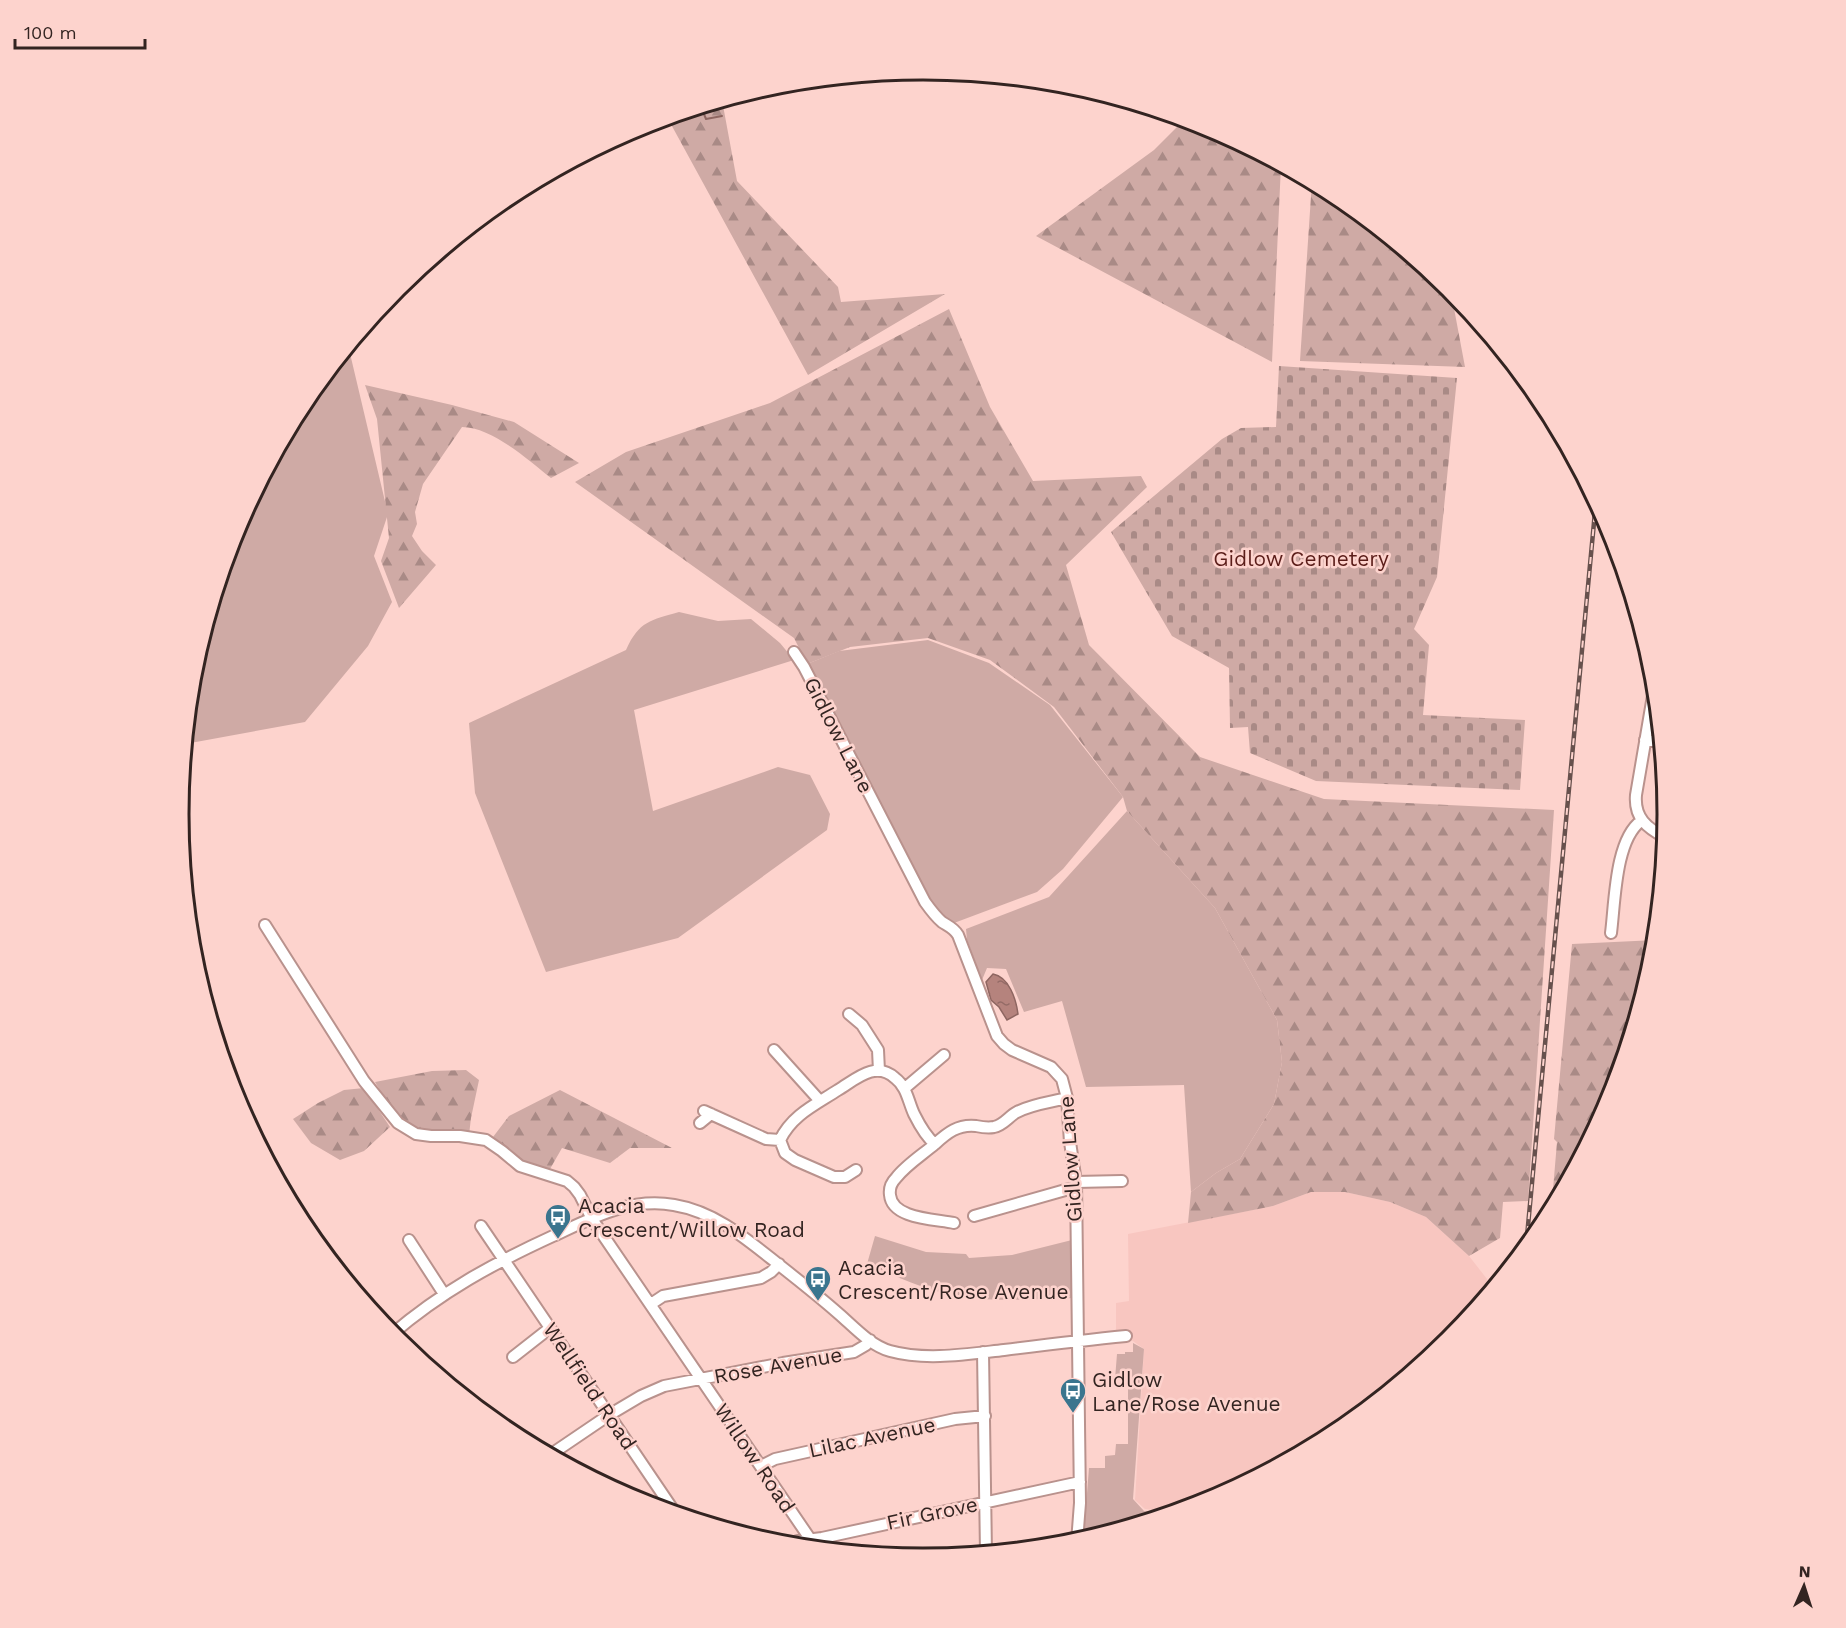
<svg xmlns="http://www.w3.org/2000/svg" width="1846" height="1628" viewBox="0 0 1846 1628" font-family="'Work Sans',sans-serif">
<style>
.built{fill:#f8c6c0}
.green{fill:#cfaaa5}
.forest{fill:url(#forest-firs)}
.cemetery{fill:url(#cemetery-stones)}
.water{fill:url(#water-ripples);stroke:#8e6661;stroke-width:1.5}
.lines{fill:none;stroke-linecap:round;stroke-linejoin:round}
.stream{stroke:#8e6661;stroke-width:2}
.minor-casing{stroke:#b9928d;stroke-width:14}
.minor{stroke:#fff;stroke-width:10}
.rail-casing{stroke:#67514d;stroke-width:4.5}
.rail{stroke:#fdd3cd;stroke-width:2;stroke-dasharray:7;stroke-linecap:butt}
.labels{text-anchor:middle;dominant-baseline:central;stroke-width:5;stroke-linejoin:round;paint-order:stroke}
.park-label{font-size:21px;fill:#5b1d19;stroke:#fdd3cd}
.street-label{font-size:21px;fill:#332421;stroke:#fdd3cd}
.poi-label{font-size:21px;fill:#332421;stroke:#fdd3cd;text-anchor:start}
.rim{fill:none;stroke:#332421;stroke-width:3}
</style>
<defs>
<pattern id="forest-firs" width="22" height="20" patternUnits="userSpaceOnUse" patternTransform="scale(1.5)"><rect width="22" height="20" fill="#cfaaa5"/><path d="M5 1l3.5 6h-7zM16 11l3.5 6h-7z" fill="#a98a86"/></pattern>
<pattern id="cemetery-stones" width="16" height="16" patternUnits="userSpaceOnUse" patternTransform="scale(1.5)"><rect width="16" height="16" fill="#cfaaa5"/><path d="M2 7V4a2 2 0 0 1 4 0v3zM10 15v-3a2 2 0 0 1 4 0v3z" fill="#a98a86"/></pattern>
<pattern id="water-ripples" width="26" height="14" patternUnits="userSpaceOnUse" patternTransform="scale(1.5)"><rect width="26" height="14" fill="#b5837d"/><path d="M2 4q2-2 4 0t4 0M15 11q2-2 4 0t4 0" fill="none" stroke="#946b66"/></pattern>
</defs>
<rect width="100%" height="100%" fill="#fdd3cd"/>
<!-- built -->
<path class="built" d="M1311,1192h34l45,10 36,15 43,39 18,23 -1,18 -36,44 -113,93 -129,68 -33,10 -30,-3 -10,-9 9,-151 -18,-13 -10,-3v-30l13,-2 -1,-67 145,-28z"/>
<!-- green -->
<path class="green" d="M348,345l40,169 -14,42 18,46 -24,44 -63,76 -120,22 7,-76 43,-139 69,-129z
M679,612l39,9 33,-2 29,24 14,17 -160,50 19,101 125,-44 32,8 20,39 -3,16 -149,108 -132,34 -71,-179 -6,-70 157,-73c13,-29 25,-30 53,-38z
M928,640l61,23 61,42 73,92 -60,72 -26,23 -83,31 -11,-4 -11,-15 -58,-108 -67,-132 32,-13z
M1127,811l88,97 62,112 5,42 -8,42 -34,55 -24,14 -25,19 -7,-107 -98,2 -24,-86 -38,11 -18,-43 -19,-1 -5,12 -15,-40 -1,-11 83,-32z
M875,1236l51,16 40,2 3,4 43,-3 60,-15 1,58c-36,1 -74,4 -110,-1 -34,-5 -65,-20 -96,-33z
M1133,1343l11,6 -11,150 11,12 28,2 -61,19 -27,-1 5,-63h16v-12l10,-1 1,-11h12v-64l-13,-1 2,-25h8v-2h8z"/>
<!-- forest -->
<path class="forest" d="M722,100l15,81 101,106 3,15 104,-8 -137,81 -141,-258z
M1185,119l23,7 73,39 -9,197 -236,-126 118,-86z
M1312,181l25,14 113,92 15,80 -165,-6z
M949,309l41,98 43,74 108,-5 6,11 -81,78 23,80 111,112 124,42 230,11 -26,391 -25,1 -3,36 -31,18 -43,-39 -36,-15 -45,-10h-34l-38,14 -85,17 3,-31 25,-19 24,-14 34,-55 8,-42 -5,-42 -62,-112 -88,-97 -4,-14 -69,-90 -64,-47 -62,-22 -78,9 -43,17 -13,-26 -219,-156 51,-30 144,-49z
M365,385l87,20 62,17 65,41 -28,15c-23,-18 -59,-51 -89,-51l-39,57 -8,28 2,12 -5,12 10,15 14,14 -37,43 -18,-47 8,-23 -12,-119z
M1656,940l-2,20 -43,139 -60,114 6,-71 -3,-3 18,-195z
M466,1070l13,10 -8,38 -2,17c-18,-1 -36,-1 -53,-7 -16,-6 -33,-32 -41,-46l57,-11z
M364,1088l26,39 -26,24 -24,9 -29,-17 -18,-24 25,-16 26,-13z
M560,1090l112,58h-42l-20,15 -48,-15 -12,21 -23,-5 -34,-27 16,-21z"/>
<!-- cemetery -->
<path class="cemetery" d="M1279,366l178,12 -20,199 -23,52 15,16 -6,70 102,5 -5,70 -204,-9 -66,-28 -2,-26 -18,1 -1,-60 -57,-32 -61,-104 111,-93 19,-11 35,-1z"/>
<!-- water -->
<path class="water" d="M993,974c16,3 23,25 25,40l-11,6 -8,-13 -8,-7 -5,-18z"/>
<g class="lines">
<!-- stream -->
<path class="stream" d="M701,107l5,12 16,-3"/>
<!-- minor casing -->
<g class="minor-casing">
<path id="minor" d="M794,652l10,15 121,235c5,7 10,14 17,20 6,4 12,6 16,13l39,101 7,8 8,6 39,17 11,12 5,19 3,44 6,40 4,321 -3,39
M1655,684l-19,111c-2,23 11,33 30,43
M1645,740l16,2
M265,925l99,156 34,42 18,11 15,2h29l26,4 16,11 18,15 47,15 7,6 6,8 12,24 225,330
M1611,933c4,-31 4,-93 30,-112
M849,1014l13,11 16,25 1,21
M774,1050l46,51
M905,1088l39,-33
M704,1111l62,28 14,1
M700,1123l11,-9
M935,1144c-13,11 -29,21 -39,34 -5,5 -7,10 -6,17 2,24 45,24 64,28
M856,1170l-11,7h-11l-39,-17 -10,-7 -5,-13c12,-25 35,-35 58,-50 17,-10 37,-30 57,-12 12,9 13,23 19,36 5,10 12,23 21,30 12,-11 23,-20 41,-18 5,1 12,2 18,1 10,-2 15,-11 23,-15 15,-8 34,-10 50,-14
M1076,1182l46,-1
M974,1216l102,-29
M481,1226l195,288
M409,1240l35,54
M651,1304l12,-8 98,-18 10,-6 8,-8
M391,1335c50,-43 103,-72 162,-99 39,-18 77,-39 121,-31 43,7 76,37 109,63 19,15 38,30 56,46 15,13 32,32 51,37 36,10 78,3 114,-1 40,-5 81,-10 122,-14
M983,1352l3,201
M513,1357l37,-29
M550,1455l59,-40 32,-19 23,-10 119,-23 71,-11 12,-7 4,-5
M761,1466l14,-7 180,-40 30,-3
M785,1545l13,-4 24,-3 258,-56"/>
</g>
<!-- minor -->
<use href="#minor" class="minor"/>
<!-- rail casing -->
<g class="rail-casing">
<path id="rail" d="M1526,1247l70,-746"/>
</g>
<!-- rail -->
<use href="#rail" class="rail"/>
</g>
<!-- icons -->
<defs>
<g id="bus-pin" transform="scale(1.35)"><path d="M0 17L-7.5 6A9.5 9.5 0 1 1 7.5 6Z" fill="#3b758e" stroke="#fdd3cd"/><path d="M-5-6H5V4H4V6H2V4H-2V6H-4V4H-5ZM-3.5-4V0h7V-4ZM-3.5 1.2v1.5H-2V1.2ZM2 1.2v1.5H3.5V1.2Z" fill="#fff"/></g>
</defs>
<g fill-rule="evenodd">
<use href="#bus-pin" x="558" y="1217"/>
<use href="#bus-pin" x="818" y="1279"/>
<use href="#bus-pin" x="1073" y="1391"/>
</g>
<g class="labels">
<!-- park labels -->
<g class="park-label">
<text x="1301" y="558">Gidlow Cemetery</text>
</g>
<!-- street labels -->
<g class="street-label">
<text transform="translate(839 735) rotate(63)">Gidlow Lane</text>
<text transform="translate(1070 1159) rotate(-94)">Gidlow Lane</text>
<text transform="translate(778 1365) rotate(-10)">Rose Avenue</text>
<text transform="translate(590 1386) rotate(56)">Wellfield Road</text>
<text transform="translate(872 1437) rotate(-12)">Lilac Avenue</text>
<text transform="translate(755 1458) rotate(56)">Willow Road</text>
<text transform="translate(932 1513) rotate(-12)">Fir Grove</text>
</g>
<!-- poi labels -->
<g class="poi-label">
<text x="578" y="1205">Acacia<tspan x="578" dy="24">Crescent/Willow Road</tspan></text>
<text x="838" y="1267">Acacia<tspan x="838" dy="24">Crescent/Rose Avenue</tspan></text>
<text x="1092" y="1379">Gidlow<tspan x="1092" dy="24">Lane/Rose Avenue</tspan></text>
</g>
</g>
<!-- crop -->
<path d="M0 0H1846V1628H0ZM189 814a734 734 0 1 1 1468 0a734 734 0 1 1-1468 0Z" fill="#fdd3cd" fill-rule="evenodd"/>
<path class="rim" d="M189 814a734 734 0 1 1 1468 0a734 734 0 1 1-1468 0Z"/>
<!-- north arrow -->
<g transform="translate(1804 1586) rotate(3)" stroke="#fdd3cd" stroke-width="4.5" paint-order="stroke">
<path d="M0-4.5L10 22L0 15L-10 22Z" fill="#332421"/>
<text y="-9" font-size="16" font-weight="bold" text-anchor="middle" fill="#332421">N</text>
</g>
<!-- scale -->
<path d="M15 39v9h130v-9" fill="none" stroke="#332421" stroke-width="3"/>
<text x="24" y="39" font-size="18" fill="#332421" stroke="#fdd3cd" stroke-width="4.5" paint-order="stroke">100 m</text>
</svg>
